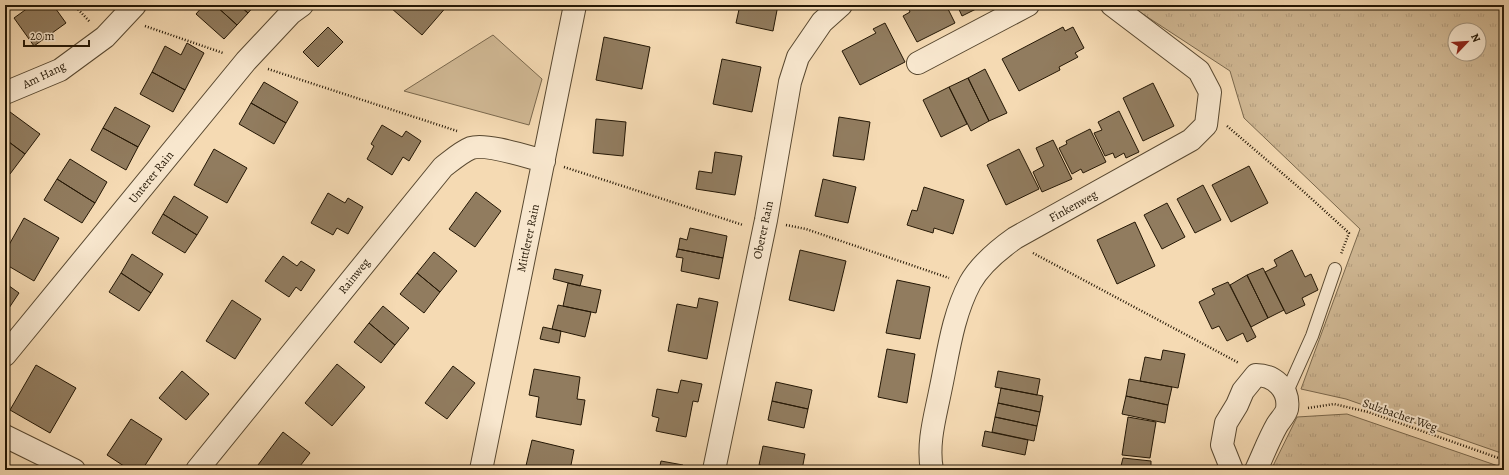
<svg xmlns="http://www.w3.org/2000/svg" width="1509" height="475" viewBox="0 0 1509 475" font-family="Alegreya,serif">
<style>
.grass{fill:url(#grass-tufts);stroke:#7a684d;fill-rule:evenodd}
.park{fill:#d1b995;stroke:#7a684d}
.building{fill:#917c5f;stroke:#241705}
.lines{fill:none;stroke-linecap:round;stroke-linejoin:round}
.lane-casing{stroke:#584830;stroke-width:14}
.street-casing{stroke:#584830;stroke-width:24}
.path{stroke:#241705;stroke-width:2.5;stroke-dasharray:1 2;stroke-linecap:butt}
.lane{stroke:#f8e7ce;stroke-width:12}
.street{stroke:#f8e7ce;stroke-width:22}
.labels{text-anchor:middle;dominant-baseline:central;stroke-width:4;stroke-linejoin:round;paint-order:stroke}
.street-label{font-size:12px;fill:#241705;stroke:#f8e7ce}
</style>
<defs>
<pattern id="grass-tufts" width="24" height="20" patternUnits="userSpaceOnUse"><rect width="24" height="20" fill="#d1b995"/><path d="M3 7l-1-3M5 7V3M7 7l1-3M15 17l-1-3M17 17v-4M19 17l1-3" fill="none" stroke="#b39e7f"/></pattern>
</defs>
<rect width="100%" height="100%" fill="#f5dab3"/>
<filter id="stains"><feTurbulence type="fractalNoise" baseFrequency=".005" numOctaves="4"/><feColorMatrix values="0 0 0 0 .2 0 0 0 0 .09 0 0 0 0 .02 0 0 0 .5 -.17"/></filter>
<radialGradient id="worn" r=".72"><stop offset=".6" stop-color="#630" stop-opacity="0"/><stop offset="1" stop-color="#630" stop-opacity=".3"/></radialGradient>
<!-- grass -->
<path class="grass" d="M1129,5h375v449l-158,-55 -45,-10 59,-160 -116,-111 -14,-47zM1455,30h24v24h-24z
M1347,414l157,54v2h-233l26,-53z"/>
<!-- park -->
<path class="park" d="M493,35l49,44 -13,46 -125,-34z"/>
<!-- building -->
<path class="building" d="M32,5h21l13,18 -32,23 -20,-28z
M204,5h11l22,20 -13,14 -28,-25z
M215,5h24l9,8 -11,12z
M239,5h16l-7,8z
M393,5h55l-26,30 -31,-27z
M740,5h38l-5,26 -37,-8z
M907,5h28l1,2 4,-2h6l9,18 -38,19 -14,-26 7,-4z
M957,5h22l1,2 -18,9z
M885,23l20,39 -45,23 -18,-34 34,-18 -3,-4z
M328,27l15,15 -25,25 -15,-15z
M1063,27l2,4 8,-4 11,21 -9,5 3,4 -19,10 1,3 -41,21 -17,-32z
M604,37l46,10 -8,42 -46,-9z
M187,43l17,10 -19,37 -33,-18 13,-26 16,9z
M722,59l39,8 -9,45 -39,-8z
M985,69l22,44 -18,8 -21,-43z
M152,72l33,18 -12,22 -33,-18z
M968,78l21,43 -18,10 -22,-44z
M264,82l34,20 -12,21 -35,-20z
M1153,83l21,43 -31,15 -20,-43z
M949,87l18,37 -26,13 -18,-37z
M251,103l35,20 -12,21 -35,-20z
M115,107l35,19 -12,21 -35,-19z
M6,109l34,25 -15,20 -20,-15v-29z
M1119,111l20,41 -13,6 -2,-5 -9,5 -2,-5 -8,3 -11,-23 8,-3 -4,-8z
M839,117l31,5 -6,38 -31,-4z
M596,119l30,3 -3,34 -30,-3z
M382,125l20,12 4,-6 15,10 -12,20 -6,-4 -11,18 -25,-16 7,-13 -3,-2z
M103,128l35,19 -12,23 -35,-20z
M1090,129l16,33 -23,11 -2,-4 -9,5 -13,-26 8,-4 -1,-3z
M5,139l20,15 -15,20 -5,-4z
M1053,140l19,39 -30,13 -9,-20 11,-6 -8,-18z
M214,149l33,19 -20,35 -33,-18z
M1019,149l20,40 -33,16 -19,-40z
M715,152l27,4 -7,39 -39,-6 3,-18 13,2z
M70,159l37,23 -12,21 -38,-24z
M1249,166l19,37 -37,19 -19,-37z
M57,179l38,24 -13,20 -38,-23z
M823,179l33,8 -8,36 -33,-7z
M1203,185l18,35 -26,13 -18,-34z
M924,187l40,13 -11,34 -19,-6 -1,5 -26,-8 5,-15 5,1z
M476,192l25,19 -26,36 -26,-18z
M328,193l17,10 3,-5 15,9 -15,27 -11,-6 -4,7 -22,-12z
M174,196l34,21 -11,18 -34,-21z
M1167,203l18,34 -23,12 -18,-34z
M163,214l34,21 -12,18 -33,-20z
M24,218l35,20 -25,43 -29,-17v-12z
M1135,222l20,44 -38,18 -20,-44z
M690,228l37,8 -4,22 -45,-9 2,-11 7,2z
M678,249l45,9 -4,21 -38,-8 2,-13 -7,-1z
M800,250l46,11 -12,50 -45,-11z
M1292,250l13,27 6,-3 7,16 -16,8 3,7 -19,9 -21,-42 12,-6 -3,-6z
M434,252l23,19 -17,21 -23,-19z
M132,254l31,20 -12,19 -30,-20z
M283,256l14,10 4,-5 14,9 -14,21 -5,-4 -7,10 -24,-16z
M1263,268l21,42 -16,8 -21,-43z
M555,269l28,6 -3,11 -27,-7z
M121,273l30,20 -12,18 -30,-19z
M417,273l23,19 -16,21 -24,-19z
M1247,275l21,43 -17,9 -21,-42z
M897,280l33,7 -10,52 -34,-6z
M1228,282l28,55 -9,5 -4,-9 -16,8 -8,-15 -7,3 -13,-27 16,-8 -3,-5z
M5,283l14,10 -14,21z
M568,283l33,7 -5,23 -33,-7z
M699,298l19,4 -11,57 -39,-8 9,-47 20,4z
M232,300l29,19 -26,40 -29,-18z
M558,305l33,7 -6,25 -33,-8z
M383,306l26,22 -14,17 -26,-22z
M369,323l26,22 -14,18 -27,-21z
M543,327l18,4 -2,12 -19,-4z
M887,349l28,5 -8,49 -29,-6z
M1163,350l22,4 -7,34 -38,-7 5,-24 16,3z
M337,364l28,23 -33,39 -27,-23z
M36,365l40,23 -26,45 -40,-23z
M453,366l22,17 -28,36 -22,-16z
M534,369l46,8 -3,22 8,1 -4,25 -45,-8 3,-20 -10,-2z
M182,371l27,23 -23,26 -27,-22z
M998,371l42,8 -3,16 -42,-8z
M1129,379l43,8 -4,18 -42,-9z
M681,380l21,4 -4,18 -5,-1 -7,36 -30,-6 3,-13 -7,-2 5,-27 21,4z
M776,382l36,8 -4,19 -36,-8z
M1001,388l42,8 -3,16 -42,-9z
M1126,396l42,9 -3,18 -43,-9z
M772,401l36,8 -4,19 -36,-8z
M998,403l42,9 -3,14 -42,-9z
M995,417l42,9 -3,15 -42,-9z
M1128,417l28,5 -6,36 -28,-3z
M131,419l31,20 -20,31h-12l-23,-15z
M985,431l43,9 -3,15 -43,-9z
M283,432l27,21 -13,17h-32l-7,-5z
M532,440l42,10 -4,20h-45z
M763,446l42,8 -3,16h-19l-24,-5z
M1123,458l28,3v4l4,5h-35z
M661,461l22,4 -1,5h-23z
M759,465l24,5h-25z
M639,466l18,4h-19z"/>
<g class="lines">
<!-- lane casing -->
<g class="lane-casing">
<path id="lane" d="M1286,394l26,-58 23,-67"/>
</g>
<!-- street casing -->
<g class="street-casing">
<path id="street" d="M918,63l110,-58
M5,93l55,-23 45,-33 30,-32
M5,355l241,-294 45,-48 11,-8
M5,436l69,34
M197,470l246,-303c8,-6 18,-15 28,-19 15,-5 57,9 73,13
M481,470l94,-465
M714,470l52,-250 24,-138 8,-25 24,-35 19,-17
M932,470c-5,-26 3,-53 8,-78 8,-37 12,-75 30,-109 10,-18 28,-33 45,-45l176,-98 15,-15 4,-33 -11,-21 -87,-66
M1232,470l-10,-25 4,-22 11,-18 6,-14 13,-16c18,0 34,14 31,34 -1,5 -7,11 -10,16 -8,14 -14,30 -21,45"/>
</g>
<!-- path -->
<path class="path" d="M74,5l16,17
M145,26l78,27
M268,69l189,62
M1227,126l76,65 46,42 -8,21
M564,167l179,58
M786,225l20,4 143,49
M1033,253l206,110
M1308,408l26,-4 34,8 136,48"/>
<!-- lane -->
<use href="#lane" class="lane"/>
<!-- street -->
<use href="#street" class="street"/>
</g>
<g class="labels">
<!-- street labels -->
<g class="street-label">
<text transform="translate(44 75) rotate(-26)">Am Hang</text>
<text transform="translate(151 177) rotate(-51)">Unterer Rain</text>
<text transform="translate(1073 206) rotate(-29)">Finkenweg</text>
<text transform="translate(763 230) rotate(-78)">Oberer Rain</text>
<text transform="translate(528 238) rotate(-78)">Mittlerer Rain</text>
<text transform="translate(354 276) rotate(-51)">Rainweg</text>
<text transform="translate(1400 415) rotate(19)">Sulzbacher Weg</text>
</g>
</g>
<!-- margin -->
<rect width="1509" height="475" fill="none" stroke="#f5dab3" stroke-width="20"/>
<rect x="6" y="6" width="1497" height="463" fill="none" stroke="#241705" stroke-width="2"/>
<rect x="10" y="10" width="1489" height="455" fill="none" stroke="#241705"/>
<!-- north arrow -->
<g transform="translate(1467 42) rotate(65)"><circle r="19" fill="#f8e7ce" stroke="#a3947e"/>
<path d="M0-3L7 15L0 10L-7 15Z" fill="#8f2418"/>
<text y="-6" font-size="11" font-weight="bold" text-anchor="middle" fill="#241705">N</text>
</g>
<!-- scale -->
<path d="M24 40v6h65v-6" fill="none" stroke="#241705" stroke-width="2"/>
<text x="30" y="40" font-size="12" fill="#241705" stroke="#f8e7ce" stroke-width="3" paint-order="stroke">20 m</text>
<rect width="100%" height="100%" filter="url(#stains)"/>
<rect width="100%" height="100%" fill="url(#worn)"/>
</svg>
